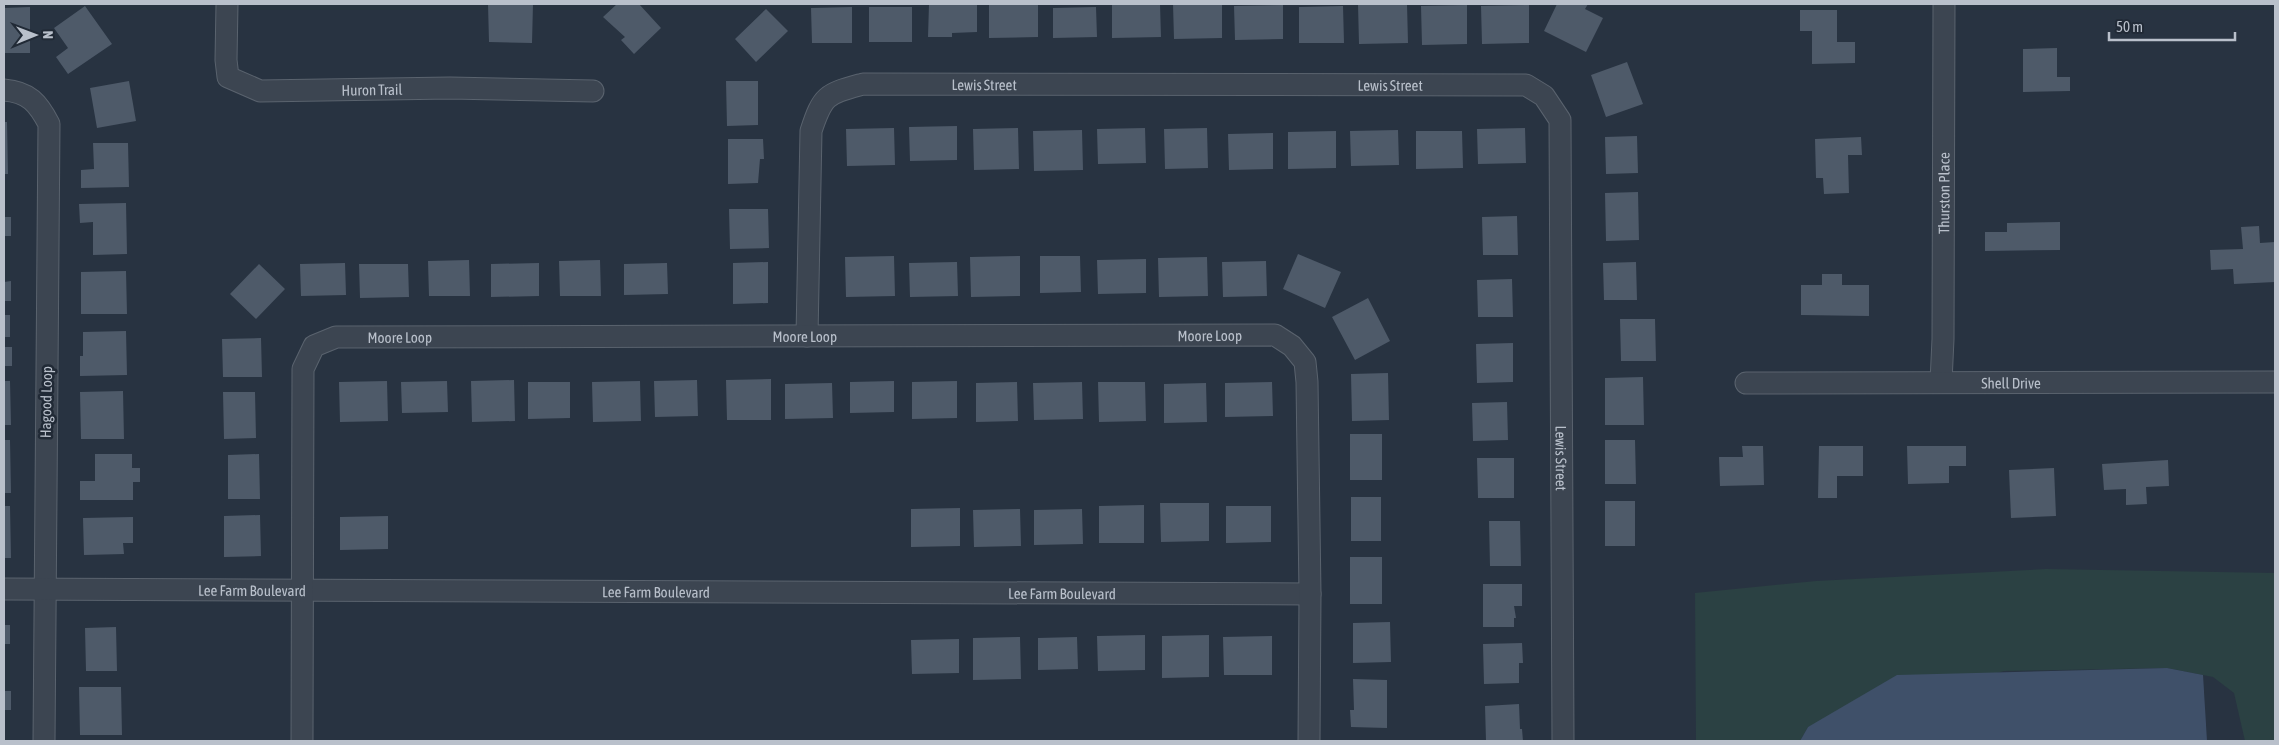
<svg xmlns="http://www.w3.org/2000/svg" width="2279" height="745" viewBox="0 0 2279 745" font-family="'Asap Condensed',sans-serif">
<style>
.green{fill:#2b4143}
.water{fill:#3f5069}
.building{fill:#4e5a69}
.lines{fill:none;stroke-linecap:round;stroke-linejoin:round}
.minor-casing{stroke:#5a636e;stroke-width:23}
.minor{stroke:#3c4551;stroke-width:21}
.labels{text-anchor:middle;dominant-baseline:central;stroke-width:5;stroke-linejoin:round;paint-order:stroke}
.street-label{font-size:15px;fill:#b9c0cb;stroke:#212a36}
</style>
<rect width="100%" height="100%" fill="#283341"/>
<!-- green -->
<path class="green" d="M2046,569l229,4v168h-30l-11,-48 -21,-16 -46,-9 -163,3 -196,56 -8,14h-104l-1,-148 121,-12z"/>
<!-- water -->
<path class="water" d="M2167,668l36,7 4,66h-407l8,-14 89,-52z"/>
<!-- building -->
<path class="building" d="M488,4h45l-1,39 -43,-1z
M617,4h22l22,24 -27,26 -13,-14 4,-3 -22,-20z
M929,4h48v28l-25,1v4h-24z
M989,4h49v33l-49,1z
M1112,4h48l1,33 -49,1z
M1173,4h49v34l-48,1z
M1358,4h49l1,39 -49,1z
M1557,4h31l-3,5 18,9 -17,34 -42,-21z
M1283,5v34l-48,1 -1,-34z
M1467,5v39l-45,1 -1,-39z
M1529,5v38l-47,1 -1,-38z
M85,6l27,38 -44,30 -12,-17 12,-9 -14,-20z
M1343,6l1,37h-45v-36z
M30,7v46h-26v-45z
M852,7v36h-40l-1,-35z
M869,7h43v35h-43z
M1096,7l1,30 -44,1v-30z
M766,9l22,22 -32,31 -21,-23z
M1800,10h37v32h18v21l-43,1v-33h-12z
M2057,48v29h13v14l-47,1v-43z
M1627,62l16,42 -37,13 -15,-42z
M129,81l7,40 -39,7 -7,-40z
M726,81h32v44l-31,1z
M4,122h3l1,52h-4z
M957,126v34l-47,1 -1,-34z
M894,128l1,37 -48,1 -1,-37z
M1018,128l1,41 -45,1 -1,-41z
M1145,128l1,35 -48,1 -1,-35z
M1207,128l1,40 -43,1 -1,-40z
M1525,128l1,35 -48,1 -1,-35z
M1082,130l1,40 -49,1 -1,-40z
M1398,130l1,35 -48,1 -1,-35z
M1336,131v37l-48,1v-37z
M1416,131h46l1,37 -47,1z
M1273,133v36l-44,1 -1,-36z
M1637,136l1,37 -32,1 -1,-37z
M1861,137l1,18h-14l1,38 -25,1 -1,-16h-7l-1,-39z
M728,139h35l1,20h-4l-2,24 -30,1z
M93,143h35l1,44 -48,1v-18l13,-1z
M1638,192l1,48 -33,1 -1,-48z
M126,203l1,51 -34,1v-33l-13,1 -1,-19z
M729,209h39l1,39 -39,1z
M1517,216l1,39h-35l-1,-38z
M4,217h7v19h-7z
M2060,222v28l-75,1v-19h22v-9z
M2259,226l1,17 15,-1v40l-41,2 -1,-15 -22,1 -1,-20 33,-1 -2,-22z
M1298,254l43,18 -16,36 -42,-19z
M894,256l1,40 -49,1 -1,-40z
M1020,256v40l-49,1 -1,-40z
M1040,256h40l1,36 -41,1z
M1207,257l1,39 -49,1 -1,-39z
M1146,259v34l-48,1 -1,-34z
M469,260l1,36h-41l-1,-35z
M600,260l1,36h-41l-1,-35z
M1266,261l1,35 -44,1 -1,-35z
M768,262v41l-35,1v-41z
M957,262l1,34 -48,1 -1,-34z
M1636,262l1,38h-33l-1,-37z
M345,263l1,32 -45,1 -1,-32z
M539,263v33l-48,1v-33z
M667,263l1,31 -44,1v-31z
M259,264l26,25 -29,30 -26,-25z
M359,264h49l1,33 -49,1z
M126,271l1,43h-46v-42z
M1822,274h20v11h27v31l-68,-1v-30h21z
M1512,279l1,38h-35l-1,-37z
M11,281v20h-7v-19z
M1368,298l22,43 -35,19 -23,-43z
M4,315h6v22h-6z
M1620,319h35l1,42h-35z
M126,331l1,44 -47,1v-20h3v-24z
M261,338l1,39h-39l-1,-38z
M1513,343v39l-36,1 -1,-39z
M4,347h8v19h-8z
M1388,373l1,47 -37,1 -1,-47z
M1643,377l1,48h-39v-47z
M771,379v41h-44l-1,-40z
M514,380l1,41 -43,1 -1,-41z
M697,380l1,36 -43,1 -1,-36z
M4,381h6l1,44h-7z
M387,381l1,40 -48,1 -1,-40z
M447,381l1,31 -46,1 -1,-31z
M640,381l1,40 -48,1 -1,-40z
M894,381v31l-44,1v-31z
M957,381v37l-45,1v-37z
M528,382h42v36l-42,1z
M1017,382l1,39 -42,1v-39z
M1082,382l1,37 -49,1 -1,-37z
M1098,382h47l1,39 -47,1z
M1272,382l1,34 -48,1v-34z
M832,383l1,35 -48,1v-35z
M1206,383l1,39 -43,1v-39z
M123,391l1,48h-43l-1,-47z
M223,392h32l1,46 -32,1z
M1507,402l1,38 -35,1 -1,-38z
M1350,434h32v46h-32z
M4,440h6l1,53h-7z
M1605,440h30l1,44h-31z
M1742,446h21l1,39 -44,1 -1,-29h24z
M1819,446h44v30h-26v22h-19z
M1907,446h59v20h-17v17l-41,1z
M95,454h37v14h8v14h-7v18h-53v-19h15z
M259,454l1,45h-32v-44z
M1477,458h37v40h-36z
M2168,460l1,26 -23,1 1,17 -21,1v-16l-22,1 -2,-26z
M2054,468l2,48 -45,2 -2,-48z
M1351,497h30v44h-30z
M1605,501h30v45h-30z
M1160,503h49v38l-48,1z
M1144,505v38h-45v-37z
M4,506h6l1,52h-7z
M1226,506h45v36l-45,1z
M960,508v38l-49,1v-38z
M1020,509l1,37 -47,1 -1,-37z
M1082,509l1,35 -49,1v-35z
M260,515l1,41 -37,1v-41z
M388,516v33l-48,1v-33z
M133,517v26h-10l1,11 -40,1 -1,-37z
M1489,521h31l1,45h-31z
M1350,557h32v47h-32z
M1483,584h39v22h-8l2,12h-2v9h-31z
M1390,622l1,40 -38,1v-40z
M4,625h6v19h-6z
M116,627l1,44h-31l-1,-43z
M1145,635v35l-47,1 -1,-35z
M1209,635v42l-47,1v-42z
M1272,636v39h-48l-1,-38z
M1020,637l1,42 -48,1v-42z
M1077,637l1,32 -40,1v-32z
M959,639v34l-47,1 -1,-34z
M1522,643l1,20h-4v20l-35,1 -1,-40z
M1353,679l34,1v48l-36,-1 -1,-17h4z
M79,687h42l1,48h-42z
M4,691h7v19h-7z
M1519,704l1,25h2l1,12h-37l-1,-35z"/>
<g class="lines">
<!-- minor casing -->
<g class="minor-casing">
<g id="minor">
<path id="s1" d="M227,4l-1,56 2,17 32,14 190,-3 143,3"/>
<path d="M4,90c25,2 34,13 45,34l-5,617"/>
<path id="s2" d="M807,336l4,-205c12,-37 16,-37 52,-47l663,1 18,11 16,24 3,621"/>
<path id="s3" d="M1941,382l2,-43 1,-335"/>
<path id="s4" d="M1746,383l529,-1"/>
<path id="s5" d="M4,589l1306,5"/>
<path id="s6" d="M302,741l1,-372 11,-23 22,-9 939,-2 17,11 13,16 2,20 3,212 -1,147"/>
</g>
</g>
<!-- minor -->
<use href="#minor" class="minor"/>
</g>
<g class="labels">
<!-- street labels -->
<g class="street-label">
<text stroke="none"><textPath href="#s2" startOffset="402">Lewis Street</textPath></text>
<text stroke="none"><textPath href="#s2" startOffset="808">Lewis Street</textPath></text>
<text stroke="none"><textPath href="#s1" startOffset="220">Huron Trail</textPath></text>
<text stroke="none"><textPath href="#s3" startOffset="189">Thurston Place</textPath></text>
<text stroke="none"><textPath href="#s6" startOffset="1295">Moore Loop</textPath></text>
<text stroke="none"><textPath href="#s6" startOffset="485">Moore Loop</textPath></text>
<text stroke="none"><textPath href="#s6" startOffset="890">Moore Loop</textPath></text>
<text stroke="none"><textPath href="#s4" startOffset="265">Shell Drive</textPath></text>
<text transform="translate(46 402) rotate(-89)">Hagood Loop</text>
<text stroke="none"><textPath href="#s2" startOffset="1332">Lewis Street</textPath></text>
<text stroke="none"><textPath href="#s5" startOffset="248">Lee Farm Boulevard</textPath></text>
<text stroke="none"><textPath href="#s5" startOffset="652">Lee Farm Boulevard</textPath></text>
<text stroke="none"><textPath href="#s5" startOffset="1058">Lee Farm Boulevard</textPath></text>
</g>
</g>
<!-- border -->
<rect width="2279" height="745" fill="none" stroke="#b9c0cb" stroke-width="10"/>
<!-- north arrow -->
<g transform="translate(35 35) rotate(89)" stroke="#212a36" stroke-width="4" paint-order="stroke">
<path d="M0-4L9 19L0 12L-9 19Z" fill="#b9c0cb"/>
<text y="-8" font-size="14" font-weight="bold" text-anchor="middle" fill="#b9c0cb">N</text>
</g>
<!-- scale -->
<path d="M2109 32v8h126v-8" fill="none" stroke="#b9c0cb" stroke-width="2.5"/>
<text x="2116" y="32" font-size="15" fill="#b9c0cb" stroke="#212a36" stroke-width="4" paint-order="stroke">50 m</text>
</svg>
